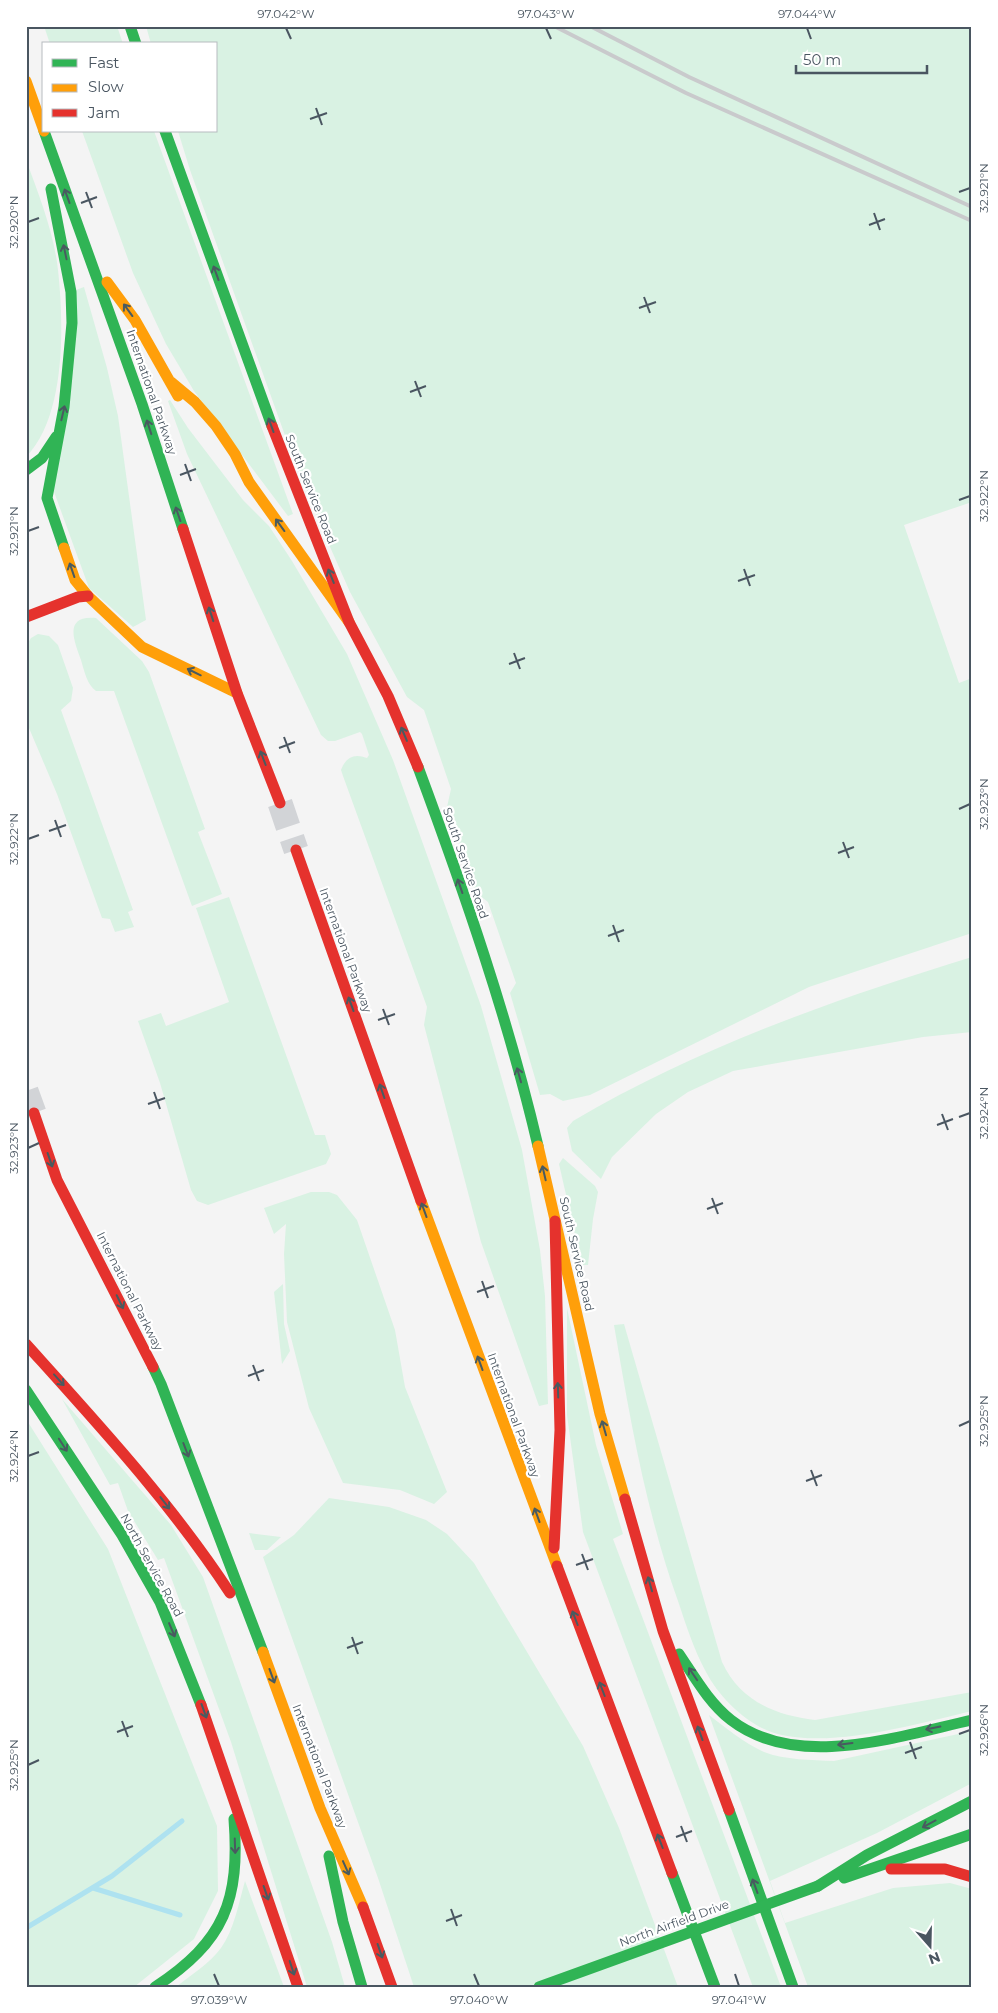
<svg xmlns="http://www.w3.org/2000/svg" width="998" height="2013" viewBox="0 0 998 2013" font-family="Montserrat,sans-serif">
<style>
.green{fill:#d9f2e3}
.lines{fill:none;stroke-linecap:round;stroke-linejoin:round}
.stream{stroke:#aee2f0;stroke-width:5}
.highway-tunnel{stroke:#d2d4d7;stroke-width:25;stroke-dasharray:25 12;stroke-linecap:butt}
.fast{stroke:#30b455;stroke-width:11}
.slow{stroke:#ff9f0a;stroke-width:11}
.jam{stroke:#e5322d;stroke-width:11}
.rail{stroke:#c9cacc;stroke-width:4}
.fast-bridge{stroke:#30b455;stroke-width:11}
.oneway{stroke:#495b60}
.ticks{fill:none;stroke:#4a5661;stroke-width:2}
.labels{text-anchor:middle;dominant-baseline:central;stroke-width:4.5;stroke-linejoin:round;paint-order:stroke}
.street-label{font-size:12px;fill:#4a5661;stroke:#fff}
.neatline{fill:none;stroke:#4a5661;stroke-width:2}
.ticks-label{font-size:12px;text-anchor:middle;fill:#4a5661}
</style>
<rect width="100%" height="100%" fill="#f4f4f4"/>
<!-- green -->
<path class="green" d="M44,26h73l6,18h-73z
M146,26h826v476l-68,23 55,158 13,-5v255l-163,54 -219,108 -27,6 -13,-7 -10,1 -30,-102 6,-10 -28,-81 -13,-10 -28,-85 4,-18 -27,-79 -17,-13 -57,-105 -27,-61 -36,-90 -97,-271 -12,-39h38v-87h-65z
M82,131h72l139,383 -5,2 -94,-125 -28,-47 -33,-71z
M26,160c13,35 28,73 32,110 6,54 8,147 -32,187z
M84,287l23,81 11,48 28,204 -13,7 -44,-39 -36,-99 23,-199z
M170,400l18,28 55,72 26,26 23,35 55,93 46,106 88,246 41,144 18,100 5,46 3,108 -9,2 -58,-164 -57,-217 3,-18 -84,-231 -2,-6c5,-13 13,-17 26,-12l2,-3 -7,-21 -2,-2 -25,9h-7l-7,-6 -134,-281 -19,-53z
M96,618l46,43 7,11 56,157 -7,3 24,62 -30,12 -78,-215h-18c-9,-6 -12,-21 -15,-31 -7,-19 -18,-45 15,-42z
M38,634l11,2 9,9 15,43 -2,13 -10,9 72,200 -5,2 6,15 -19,5 -5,-13 -8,-1 -45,-124 -31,-73v-75l5,-8z
M229,897l86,238h10l6,19 -5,10 -6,2 -112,39 -11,-4 -6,-11 -31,-107 -22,-62 23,-8 5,13 63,-24 -33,-94z
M972,957v75l-49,5 -190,34 -45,21 -32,22 -44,43 -11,22 -29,-28 -5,-23 6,-7c124,-73 262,-122 399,-164z
M563,1158l32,28 3,6 -5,27 -5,46h-6l-23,-101z
M311,1192h18l8,3 20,25 38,110 10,57 42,105 -13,12 -34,-14 -57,-7 -34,-75 -22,-86 -3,-68 2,-30 -12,10 -10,-26z
M283,1284l1,40 6,27 -8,13 -8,-72z
M567,1308l29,137 27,89 -10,5 168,448h-28l-170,-455 -16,-117z
M624,1324l98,338c18,39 53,53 93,58l157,-28v19c-56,13 -134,36 -190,24 -31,-6 -62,-36 -76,-63 -12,-22 -20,-47 -28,-71 -32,-89 -48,-182 -64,-276z
M62,1399l109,126 32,52 129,365 13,45h-38l-76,-245 -67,-184 -6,2 -30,-49 -10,-28 -8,2z
M26,1419l82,130 109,277 1,65 -24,48 -60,48h-108z
M329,1498l60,9 37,13 21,14 27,29 109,183 36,82 59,159h-264l-36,-109 -115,-321 31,-22z
M249,1533l32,4 -14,13h-12z
M709,1715c17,13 35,28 55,37 21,8 48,8 70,9l138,-30v52l-95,50 -107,48 15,42 108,-35 57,-5 22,6v98h-164z
M245,1881l39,106h-108c15,-12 33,-23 45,-39 13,-18 18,-46 24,-67z"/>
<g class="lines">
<!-- stream -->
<path class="stream" d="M93,1888l87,27
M26,1928l86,-52 70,-55"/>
<!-- highway-tunnel -->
<path class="highway-tunnel" d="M280,803l16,47
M26,1091l8,22"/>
<!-- fast -->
<path class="fast" d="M130,26l6,18
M44,131l98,273 41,125
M165,131l107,295
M51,189l20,103 1,31 -8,84 -17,91 17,50
M26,470l16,-12 14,-21
M418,767c46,124 90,251 120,379
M153,1367l8,17 102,268
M26,1390l96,145 38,67 41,103
M679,1654c15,22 30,49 52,66 66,51 168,16 241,0
M729,1810l64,177
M329,1856l14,66 19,65
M672,1873l43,114
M844,1878l128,-44
M818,1886l49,-31 105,-54
M155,1987c70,-46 85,-87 79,-168"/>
<!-- slow -->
<path class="slow" d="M26,81l18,50
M107,282l28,38 43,76
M171,382l24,20 21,24 19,28 14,28 100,140
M64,548l11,32 13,16 54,51 95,46
M538,1146l62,268 25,85
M421,1201l136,365
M263,1652l57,156 43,99"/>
<!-- jam -->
<path class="jam" d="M272,426l77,196 39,74 30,71
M183,529l54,164 43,110
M26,617l52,-20 10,-1
M296,850l125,351
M34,1113l23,67 96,187
M26,1344c72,80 145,159 204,249
M625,1499l38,132 66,179
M554,1548l6,-118 -5,-209
M557,1566l115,307
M201,1705l97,282
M891,1869h54l27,8
M363,1907l29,80"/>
<!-- rail -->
<path class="rail" d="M554,26l132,67 286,128
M590,26l99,51 283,130"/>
<!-- fast-bridge -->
<path class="fast-bridge" d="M539,1987l279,-101"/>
</g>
<!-- one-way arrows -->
<defs><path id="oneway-shaft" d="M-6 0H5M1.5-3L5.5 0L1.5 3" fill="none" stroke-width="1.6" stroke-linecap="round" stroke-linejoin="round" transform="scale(1.25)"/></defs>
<g class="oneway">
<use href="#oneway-shaft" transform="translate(67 196) rotate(-110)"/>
<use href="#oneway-shaft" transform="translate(65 252) rotate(-102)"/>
<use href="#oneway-shaft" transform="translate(216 273) rotate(-110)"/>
<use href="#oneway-shaft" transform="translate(128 310) rotate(-126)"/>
<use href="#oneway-shaft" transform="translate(63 413) rotate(-77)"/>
<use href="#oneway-shaft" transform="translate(271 425) rotate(-110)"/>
<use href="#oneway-shaft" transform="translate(149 427) rotate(-108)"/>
<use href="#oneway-shaft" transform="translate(178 514) rotate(-109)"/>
<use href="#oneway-shaft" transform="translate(280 525) rotate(-126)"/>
<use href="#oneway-shaft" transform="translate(72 570) rotate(-109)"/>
<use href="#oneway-shaft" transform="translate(331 576) rotate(-112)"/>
<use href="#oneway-shaft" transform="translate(211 614) rotate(-108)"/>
<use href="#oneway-shaft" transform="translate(194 672) rotate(-154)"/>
<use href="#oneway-shaft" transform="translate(404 734) rotate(-113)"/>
<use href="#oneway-shaft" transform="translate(263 758) rotate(-111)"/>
<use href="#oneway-shaft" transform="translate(460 886) rotate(-109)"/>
<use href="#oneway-shaft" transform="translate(351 1004) rotate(-110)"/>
<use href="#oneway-shaft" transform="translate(519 1075) rotate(-106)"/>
<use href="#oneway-shaft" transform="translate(382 1091) rotate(-109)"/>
<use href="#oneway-shaft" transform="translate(50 1160) rotate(71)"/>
<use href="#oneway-shaft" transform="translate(544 1173) rotate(-103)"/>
<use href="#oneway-shaft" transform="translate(424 1210) rotate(-110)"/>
<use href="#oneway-shaft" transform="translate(120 1302) rotate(64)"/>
<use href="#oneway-shaft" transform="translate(480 1363) rotate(-110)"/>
<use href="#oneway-shaft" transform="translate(59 1380) rotate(48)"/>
<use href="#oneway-shaft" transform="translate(558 1390) rotate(-92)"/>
<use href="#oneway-shaft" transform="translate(604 1428) rotate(-106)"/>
<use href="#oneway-shaft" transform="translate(63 1445) rotate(57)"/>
<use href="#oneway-shaft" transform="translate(186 1450) rotate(69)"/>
<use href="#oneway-shaft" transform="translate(165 1503) rotate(52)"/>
<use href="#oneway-shaft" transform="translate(537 1515) rotate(-110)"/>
<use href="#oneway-shaft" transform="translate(650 1584) rotate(-106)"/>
<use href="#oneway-shaft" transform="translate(575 1618) rotate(-111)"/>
<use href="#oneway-shaft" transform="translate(172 1630) rotate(67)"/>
<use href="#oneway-shaft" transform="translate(693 1674) rotate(-124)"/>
<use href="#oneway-shaft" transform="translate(272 1676) rotate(70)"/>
<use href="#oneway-shaft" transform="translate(602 1689) rotate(-111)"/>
<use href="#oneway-shaft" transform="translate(204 1711) rotate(70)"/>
<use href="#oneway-shaft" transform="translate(933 1728) rotate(169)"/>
<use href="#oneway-shaft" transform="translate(700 1733) rotate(-110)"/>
<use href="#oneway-shaft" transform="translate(845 1744) rotate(173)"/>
<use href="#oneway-shaft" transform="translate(929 1824) rotate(152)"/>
<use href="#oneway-shaft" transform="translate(660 1841) rotate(-111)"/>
<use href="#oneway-shaft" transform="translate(235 1846) rotate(88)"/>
<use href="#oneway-shaft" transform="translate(346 1868) rotate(66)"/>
<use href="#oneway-shaft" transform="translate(755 1886) rotate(-110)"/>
<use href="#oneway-shaft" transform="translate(266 1893) rotate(71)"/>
<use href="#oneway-shaft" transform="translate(380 1951) rotate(71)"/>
<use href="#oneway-shaft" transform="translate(292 1968) rotate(72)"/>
</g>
<!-- ticks -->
<path class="ticks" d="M286,28l5,11M546,28l5,11M807,28l4,11M316,108l6,17M310,119l17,-6M86,192l6,16M959,192l11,-4M81,203l16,-6M874,213l6,17M28,222l11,-4M869,225l16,-6M644,297l6,16M639,308l17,-6M415,381l6,16M410,392l16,-6M185,464l6,17M180,475l16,-6M959,500l11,-4M28,531l11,-4M744,569l6,17M738,581l17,-6M514,653l6,16M509,664l16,-6M284,737l6,16M279,748l16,-6M959,809l11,-5M55,820l6,17M49,831l17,-6M28,839l11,-4M843,842l6,16M838,853l16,-6M613,925l6,17M608,936l16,-6M383,1009l6,16M378,1020l17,-6M154,1092l6,17M148,1104l17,-6M942,1114l6,16M959,1117l11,-4M937,1125l16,-6M28,1148l11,-5M712,1198l6,16M707,1209l16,-6M482,1281l6,17M477,1292l17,-6M253,1365l6,16M248,1376l16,-6M959,1426l11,-5M28,1456l11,-4M811,1470l6,16M806,1481l16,-6M582,1554l6,16M576,1565l17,-6M352,1637l6,17M347,1648l16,-6M122,1721l6,16M117,1732l16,-6M959,1734l11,-4M910,1742l6,17M905,1753l17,-6M28,1765l11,-5M681,1826l6,16M676,1837l16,-6M451,1909l6,17M446,1921l16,-6M214,1974l5,12M474,1974l5,12M735,1974l4,12"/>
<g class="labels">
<!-- street labels -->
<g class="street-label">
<text transform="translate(152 392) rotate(71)">International Parkway</text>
<text transform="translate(311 489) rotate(68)">South Service Road</text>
<text transform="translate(466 863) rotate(71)">South Service Road</text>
<text transform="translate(346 950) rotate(70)">International Parkway</text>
<text transform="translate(577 1254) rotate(77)">South Service Road</text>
<text transform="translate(130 1291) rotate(63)">International Parkway</text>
<text transform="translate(514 1415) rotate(70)">International Parkway</text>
<text transform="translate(152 1565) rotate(61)">North Service Road</text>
<text transform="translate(320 1766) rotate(69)">International Parkway</text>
<text transform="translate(674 1923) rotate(-20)">North Airfield Drive</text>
</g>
</g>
<!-- border -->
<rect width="998" height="2013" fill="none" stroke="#ffffff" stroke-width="55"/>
<!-- legend -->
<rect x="42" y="42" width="175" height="90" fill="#ffffff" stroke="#b7bbc0"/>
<rect x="52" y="59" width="25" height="8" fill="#30b455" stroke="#b7bbc0"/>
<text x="88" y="68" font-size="15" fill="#4a5661">Fast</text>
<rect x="52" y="84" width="25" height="8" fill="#ff9f0a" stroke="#b7bbc0"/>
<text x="88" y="92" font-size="15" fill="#4a5661">Slow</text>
<rect x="52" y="109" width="25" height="8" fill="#e5322d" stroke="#b7bbc0"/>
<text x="88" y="118" font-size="15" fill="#4a5661">Jam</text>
<!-- north arrow -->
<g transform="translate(930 1946) rotate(160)" stroke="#ffffff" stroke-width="4" paint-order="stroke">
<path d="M0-4L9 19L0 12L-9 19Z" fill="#4a5661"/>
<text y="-8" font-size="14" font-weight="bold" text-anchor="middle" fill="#4a5661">N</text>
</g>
<!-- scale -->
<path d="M796 65v8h131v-8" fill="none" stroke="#4a5661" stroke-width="2.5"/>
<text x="803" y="65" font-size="15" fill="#4a5661" stroke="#ffffff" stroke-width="4" paint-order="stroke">50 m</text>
<rect x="28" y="28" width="942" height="1958" class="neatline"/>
<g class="ticks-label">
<text x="286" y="18">97.042°W</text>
<text x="546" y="18">97.043°W</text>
<text x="807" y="18">97.044°W</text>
<text transform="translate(984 188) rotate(-90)" y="4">32.921°N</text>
<text transform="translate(14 222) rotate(-90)" y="4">32.920°N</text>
<text transform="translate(984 496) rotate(-90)" y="4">32.922°N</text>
<text transform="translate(14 531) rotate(-90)" y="4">32.921°N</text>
<text transform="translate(984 804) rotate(-90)" y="4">32.923°N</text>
<text transform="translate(14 839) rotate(-90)" y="4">32.922°N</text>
<text transform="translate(984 1113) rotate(-90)" y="4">32.924°N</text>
<text transform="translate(14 1148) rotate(-90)" y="4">32.923°N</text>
<text transform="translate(984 1421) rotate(-90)" y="4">32.925°N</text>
<text transform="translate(14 1456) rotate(-90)" y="4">32.924°N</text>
<text transform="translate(984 1730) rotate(-90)" y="4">32.926°N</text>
<text transform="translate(14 1765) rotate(-90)" y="4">32.925°N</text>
<text x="219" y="2004">97.039°W</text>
<text x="479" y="2004">97.040°W</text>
<text x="739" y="2004">97.041°W</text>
</g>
</svg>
